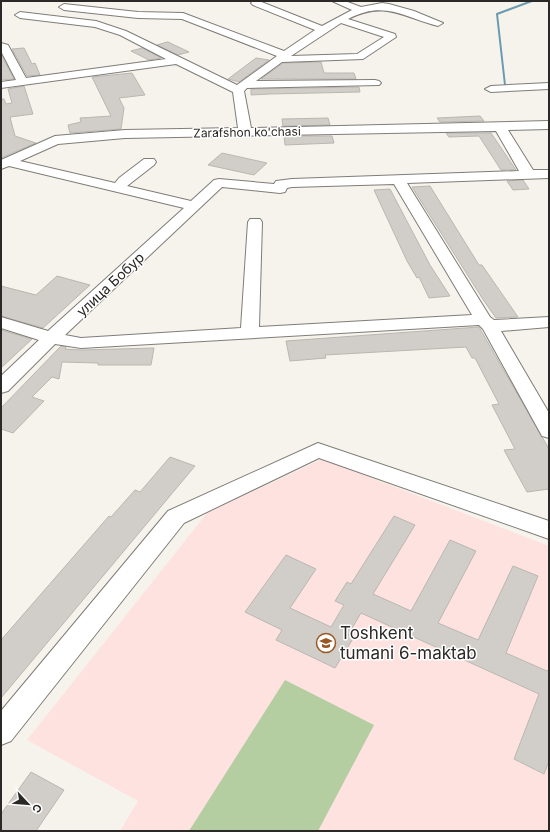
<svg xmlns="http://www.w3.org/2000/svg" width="550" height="832" viewBox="0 0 550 832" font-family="Inter,sans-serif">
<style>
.education{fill:#fde2e0}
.green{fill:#b4cda1}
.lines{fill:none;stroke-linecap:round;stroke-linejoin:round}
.stream{stroke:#6a9bb0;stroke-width:2}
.building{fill:#d1cec9;stroke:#bab7b1}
.minor-casing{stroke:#807d78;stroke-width:2}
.minor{fill:#fff;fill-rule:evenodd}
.labels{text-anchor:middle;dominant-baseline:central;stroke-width:3;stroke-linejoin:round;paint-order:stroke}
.far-street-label{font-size:12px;fill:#2b2927;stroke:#fff}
.street-label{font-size:14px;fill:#2b2927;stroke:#fff}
.near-poi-label{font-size:17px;fill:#2b2927;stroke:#fff;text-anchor:start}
</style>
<rect width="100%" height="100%" fill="#f6f3ed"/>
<!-- education -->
<path class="education" d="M322,459l227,87v285h-429l18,-30 -111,-61 180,-227z"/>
<!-- green -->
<path class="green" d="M285,680l89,45 -56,106h-129z"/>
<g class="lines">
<!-- stream -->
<path class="stream" d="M505,85l-8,-71 35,-13"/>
</g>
<!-- building -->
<path class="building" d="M167,42h1l21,10 -11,3 -21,-10z
M24,48l8,16 3,-1 5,12 -13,1 -15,-27z
M142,48l19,10 -12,2 -18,-9z
M1,54l13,25 -13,1z
M256,58l13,2 -30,22 -11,-3z
M321,62l3,11h30l2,6h-95l22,-16z
M132,73l13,22 -26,3 5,10 -3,21 -51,4 -2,-8 13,-3 -1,-4 31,-2 -19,-39z
M24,86l9,28 -23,3 5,19 21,7 -35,15v-59h3l2,5 6,-1 -4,-14z
M359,87l1,5 -90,2 -19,1v-6z
M480,116l4,5 -44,1 -3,-4z
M328,118l2,7 -47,1 -1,-7z
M446,133h45l25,37h-15l-22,-34 -30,1z
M284,136h48l2,7 -49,2z
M222,153l45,10 -13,12 -46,-10z
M523,180l6,9 -16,1 -6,-9z
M430,186l49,79h3l36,52 -22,1 -12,-17 -72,-114z
M390,189l40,76 20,31 -21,2 -10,-21 -2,1 -10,-17 -33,-71z
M57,276l33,9 -47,43 -42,-12v-30l35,9z
M479,327l70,122v40l-22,3 -23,-42 11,-1 -23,-44 7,-1 -24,-46h-3l-6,-11 -141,8 1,3 -36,3 -4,-20z
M1,330l31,9 -31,29z
M61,346l5,1 -1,2 16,1 73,-2 -3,17h-53v-2l-36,-1 -3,17 -7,-2 -20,20 12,4 -31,32 -12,-4v-21z
M170,457l25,9 -194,232v-58l108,-124 2,1 24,-27 5,2z
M394,516l21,9 -42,69 38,17 39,-71 26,11 -38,72 40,17 35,-74 25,10 -32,77 41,18 2,-2v92l-5,13 -30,-15 25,-65 -178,-81 -13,22 6,2 -19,31 -59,-28 6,-10 -37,-18 41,-57 30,14 -26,39 41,19 13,-22 -9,-4 12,-19 4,2z
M31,772l33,18 -28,41h-35v-17z"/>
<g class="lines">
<!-- minor casing -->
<g class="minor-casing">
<path id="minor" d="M253,1h6l63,25 30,-16 -20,-9h13l16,6 21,-4 7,1 25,7 29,12 -5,3c-36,-9 -53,-26 -90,-7l47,15 1,3 -33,22 -81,3 -26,19 119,-1 4,1 2,2 -2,2 -132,3 -3,3 7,37 298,-7v8l-41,1 25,40h16v8l-142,5 83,134 4,3 55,-3v10l-48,4 48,82v25l-7,-2 -59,-107 -4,-4 -398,23 -26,-4 -47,47 -7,2v-17l38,-36 -38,-12v-11l47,14 136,-123 -175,-42 -8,3v-9l54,-24 70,-6 113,-2 -5,-36 -57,-28 -175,24v-6l15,-2 -15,-29v-8l7,2 18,33 140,-19 -46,-24 -25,-8 -75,-9 -5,-3 5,-3 76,9 30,10 111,54 40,-29 -95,-37 -44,-1 -74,-8 -5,-3 5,-3 74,8 45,1 101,38 31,-21 -62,-25 -2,-2zM341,23l43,14 -27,17 -66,2zM496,131l23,40 -227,8 -16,2 -2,3 -55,-5 -5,1 -23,21 -64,-15 27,-21 2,-3 -2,-3h-10l-25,19 -4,5 -95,-22 38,-17 67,-6zM394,184l78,131 -213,12 3,-105 -2,-3h-10l-2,3 -7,106 -160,10 -16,-3 157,-148 58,6 5,-1 2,-4 5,-1z
M549,83v6l-58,3 -6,-3 6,-3z
M318,443l231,78v18l-230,-81 -135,65 -173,218 -10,4v-34l167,-200z"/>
</g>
<!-- minor -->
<use href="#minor" class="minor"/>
</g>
<!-- icons -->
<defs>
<g id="school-ring" transform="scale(1)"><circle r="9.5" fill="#fff" stroke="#995823" stroke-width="1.5"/><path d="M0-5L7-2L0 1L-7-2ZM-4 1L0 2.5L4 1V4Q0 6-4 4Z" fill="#995823"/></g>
</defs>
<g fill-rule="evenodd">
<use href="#school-ring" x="326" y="643"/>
</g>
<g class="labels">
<!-- far-street labels -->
<g class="far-street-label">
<text transform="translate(247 132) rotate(-1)">Zarafshon ko'chasi</text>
</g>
<!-- street labels -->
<g class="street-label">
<text transform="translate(110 284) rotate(-43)">улица Бобур</text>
</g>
<!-- near-poi labels -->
<g class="near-poi-label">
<text x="340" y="633">Toshkent<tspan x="340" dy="20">tumani 6-maktab</tspan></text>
</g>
</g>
<!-- border -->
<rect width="550" height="832" fill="none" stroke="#2b2927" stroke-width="4"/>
<!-- north arrow -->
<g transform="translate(28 804) rotate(116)" stroke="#ffffff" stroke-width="3" paint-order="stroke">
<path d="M0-3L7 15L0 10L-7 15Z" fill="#2b2927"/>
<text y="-6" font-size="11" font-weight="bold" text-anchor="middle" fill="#2b2927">С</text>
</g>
</svg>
